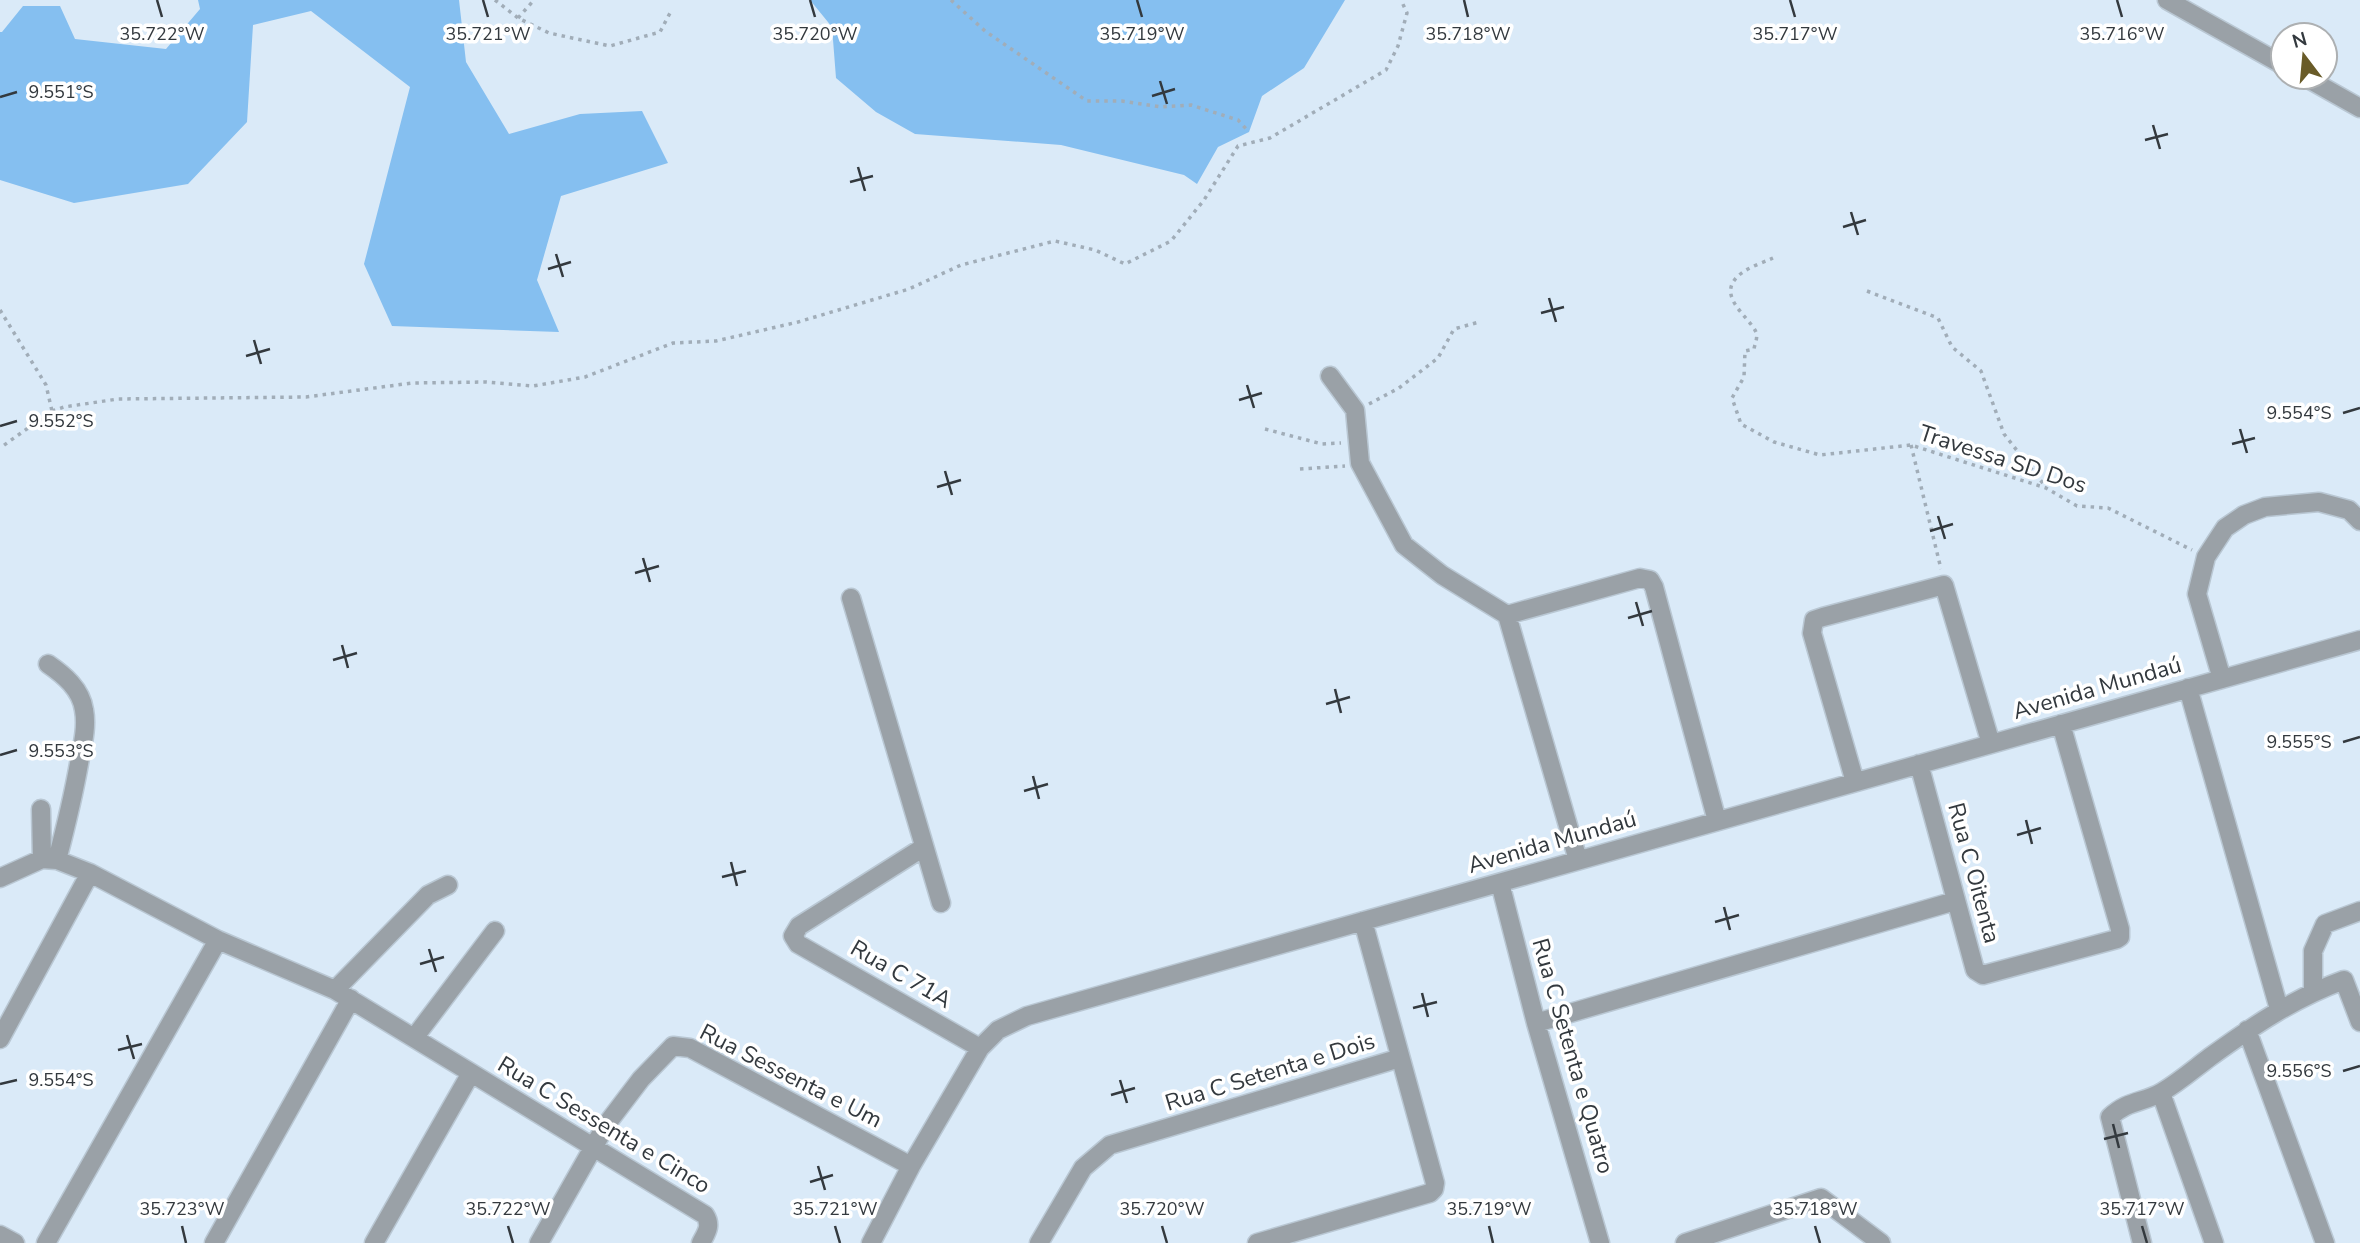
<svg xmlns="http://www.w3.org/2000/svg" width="2360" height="1243" viewBox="0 0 2360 1243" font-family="'Nunito Sans',sans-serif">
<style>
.green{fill:#85bff0}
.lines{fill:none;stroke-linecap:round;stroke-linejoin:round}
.minor-casing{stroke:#b9c7d3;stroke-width:21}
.path{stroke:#a1adb8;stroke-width:3.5;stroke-dasharray:3.5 5;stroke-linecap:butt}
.minor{stroke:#9aa1a7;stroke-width:18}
.ticks{fill:none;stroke:#33393e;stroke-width:2.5}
.labels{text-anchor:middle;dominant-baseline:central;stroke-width:7;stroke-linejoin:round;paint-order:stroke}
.street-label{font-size:23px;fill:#33393e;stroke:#fff}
.ticks-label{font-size:18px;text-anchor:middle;fill:#33393e;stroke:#fff;stroke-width:7;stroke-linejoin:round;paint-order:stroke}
</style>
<rect width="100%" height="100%" fill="#daeaf8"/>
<!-- green -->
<path class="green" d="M198,0h261l7,62 43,72 71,-20 62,-3 26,52 -107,33 -24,84 22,52 -167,-6 -28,-62 46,-177 -99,-76 -58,14 -6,97 -59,62 -114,19 -74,-23v-148h2l21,-26h37l15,33 91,10 34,-40z
M810,0h535l-41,68 -42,28 -13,36 -31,15 -21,37 -13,-9 -123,-30 -146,-11 -39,-22 -40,-34 -4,-51z"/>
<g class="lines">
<!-- minor casing -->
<g class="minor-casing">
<path id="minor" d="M2167,0l116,65
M2305,77l55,31
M1330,376l25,34 5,53 44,82 38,30 65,40
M851,598l90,305
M48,664c16,11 33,25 36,46 3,16 -1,33 -4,48 -6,35 -14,68 -23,102
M2222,679l-25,-85 9,-37 19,-29 19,-13 21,-8 54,-5 30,8 11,11
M2188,688l91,321
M1919,764l56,206 8,5 134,-36 3,-2v-8l-59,-205
M1855,782l-43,-149 2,-13 9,-3 121,-32 47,159
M41,809l1,50
M924,847l-125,79 -6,10 5,8 182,104
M1578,860l-71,-245 133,-37 10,2 4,7 63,234
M0,878l42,-19 15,1 33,13 128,67 117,50 370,225c7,11 1,18 -4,28
M1500,883l36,140 64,220
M335,990l93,-95 20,-10
M2313,991v-40l12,-27 35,-13
M1536,1023l419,-122
M2247,1030l78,213
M414,1038l81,-107
M0,1039l90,-166
M2161,1093l53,150
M0,1235l15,8
M46,1243l172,-303
M214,1243l137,-244
M374,1243l97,-170
M539,1243l67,-118 35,-46 32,-33 17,2 221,118
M871,1243l40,-77 69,-118 18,-18 29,-14 1333,-376
M1039,1243l44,-75 27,-23 290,-87
M1257,1243l173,-50 4,-4 1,-6 -72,-262
M1685,1243l136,-45 60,45
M2142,1243l-32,-126c18,-17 33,-14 52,-25 17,-10 32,-23 48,-35 43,-31 84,-59 134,-77l16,42"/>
</g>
<!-- path -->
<path class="path" d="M495,0l23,18 31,15 61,13 50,-14 10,-19
M951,0l34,31 102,70h35l39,6 30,-2 47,15 11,12
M518,18l16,-18
M1773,258c-9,4 -21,8 -30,14 -31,22 5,43 13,60 2,6 -1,11 -2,17l-9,2 -1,26 -12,21 9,26 33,18 46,13 91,-10 135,43 31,18 31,2 84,42
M1867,291l71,27 14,29 29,24 23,63 41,52
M0,310l46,75 6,26 -52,37
M1369,404l30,-16 39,-30 16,-29 25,-7
M52,411l12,-4 54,-8 188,-2 106,-14 74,-1 47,4 52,-9 88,-34 43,-2 82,-19 111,-33 52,-24 94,-24 40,9 30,14 46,-23 33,-41 34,-54 32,-8 116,-68 12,-24 9,-33 -6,-13
M1265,429l57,15 19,-1
M1911,445l30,124
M1300,469l45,-3"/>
<!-- minor -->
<use href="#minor" class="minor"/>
</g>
<!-- ticks -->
<path class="ticks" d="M157,0l5,17M483,0l5,17M810,0l5,17M1137,0l5,17M1464,0l4,17M1790,0l5,17M2117,0l5,17M1160,81l7,23M1152,96l23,-7M0,97l17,-5M2153,125l7,24M2145,140l23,-6M858,167l7,24M850,182l23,-6M1851,212l7,23M1843,227l23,-7M556,254l7,23M548,269l23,-7M1549,298l7,24M1541,313l23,-6M254,340l7,24M246,356l24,-7M1247,385l7,23M1239,400l23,-7M2343,413l17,-5M0,426l17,-5M2240,429l7,24M2232,444l23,-6M945,471l7,24M937,487l24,-7M1938,516l7,23M1930,531l23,-7M643,558l7,24M635,573l24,-7M1636,602l7,24M1628,618l24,-7M342,645l6,23M333,660l24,-7M1335,689l6,24M1326,704l24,-7M2343,742l17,-5M0,755l17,-5M1033,776l6,23M1024,791l24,-7M2026,820l6,24M2017,835l24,-7M731,862l6,24M722,877l24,-6M1724,907l6,23M1715,922l24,-7M429,949l7,23M420,964l24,-7M1422,993l6,24M1413,1008l24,-6M127,1035l7,24M118,1050l24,-6M2343,1071l17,-5M1120,1080l7,23M0,1084l17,-4M1111,1095l24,-7M2113,1124l6,24M2104,1139l24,-6M818,1166l7,24M810,1182l23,-7M182,1226l4,17M508,1226l5,17M835,1226l5,17M1162,1226l5,17M1489,1226l4,17M1815,1226l5,17M2142,1226l5,17"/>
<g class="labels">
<!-- street labels -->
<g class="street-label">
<text transform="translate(2003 459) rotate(18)">Travessa SD Dos</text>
<text transform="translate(2097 688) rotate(-16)">Avenida Mundaú</text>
<text transform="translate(1552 842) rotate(-16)">Avenida Mundaú</text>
<text transform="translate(1974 873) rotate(75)">Rua C Oitenta</text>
<text transform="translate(901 974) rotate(30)">Rua C 71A</text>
<text transform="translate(1573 1056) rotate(74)">Rua C Setenta e Quatro</text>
<text transform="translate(1270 1072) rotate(-17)">Rua C Setenta e Dois</text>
<text transform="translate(791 1076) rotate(27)">Rua Sessenta e Um</text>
<text transform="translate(604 1125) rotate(31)">Rua C Sessenta e Cinco</text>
</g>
</g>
<g class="ticks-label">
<text x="162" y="40">35.722°W</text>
<text x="488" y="40">35.721°W</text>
<text x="815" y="40">35.720°W</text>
<text x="1142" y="40">35.719°W</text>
<text x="1468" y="40">35.718°W</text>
<text x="1795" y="40">35.717°W</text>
<text x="2122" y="40">35.716°W</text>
<text x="61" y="98">9.551°S</text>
<text x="2299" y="419">9.554°S</text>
<text x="61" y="427">9.552°S</text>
<text x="2299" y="748">9.555°S</text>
<text x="61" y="757">9.553°S</text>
<text x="2299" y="1077">9.556°S</text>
<text x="61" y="1086">9.554°S</text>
<text x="182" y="1215">35.723°W</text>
<text x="508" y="1215">35.722°W</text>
<text x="835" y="1215">35.721°W</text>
<text x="1162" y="1215">35.720°W</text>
<text x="1489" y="1215">35.719°W</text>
<text x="1815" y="1215">35.718°W</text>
<text x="2142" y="1215">35.717°W</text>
</g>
<!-- north arrow -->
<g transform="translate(2304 56) rotate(344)"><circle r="33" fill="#ffffff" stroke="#adb0b2" stroke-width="2"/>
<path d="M0-5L12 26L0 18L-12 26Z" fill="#695b28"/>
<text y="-10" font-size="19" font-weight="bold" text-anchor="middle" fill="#33393e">N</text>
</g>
</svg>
